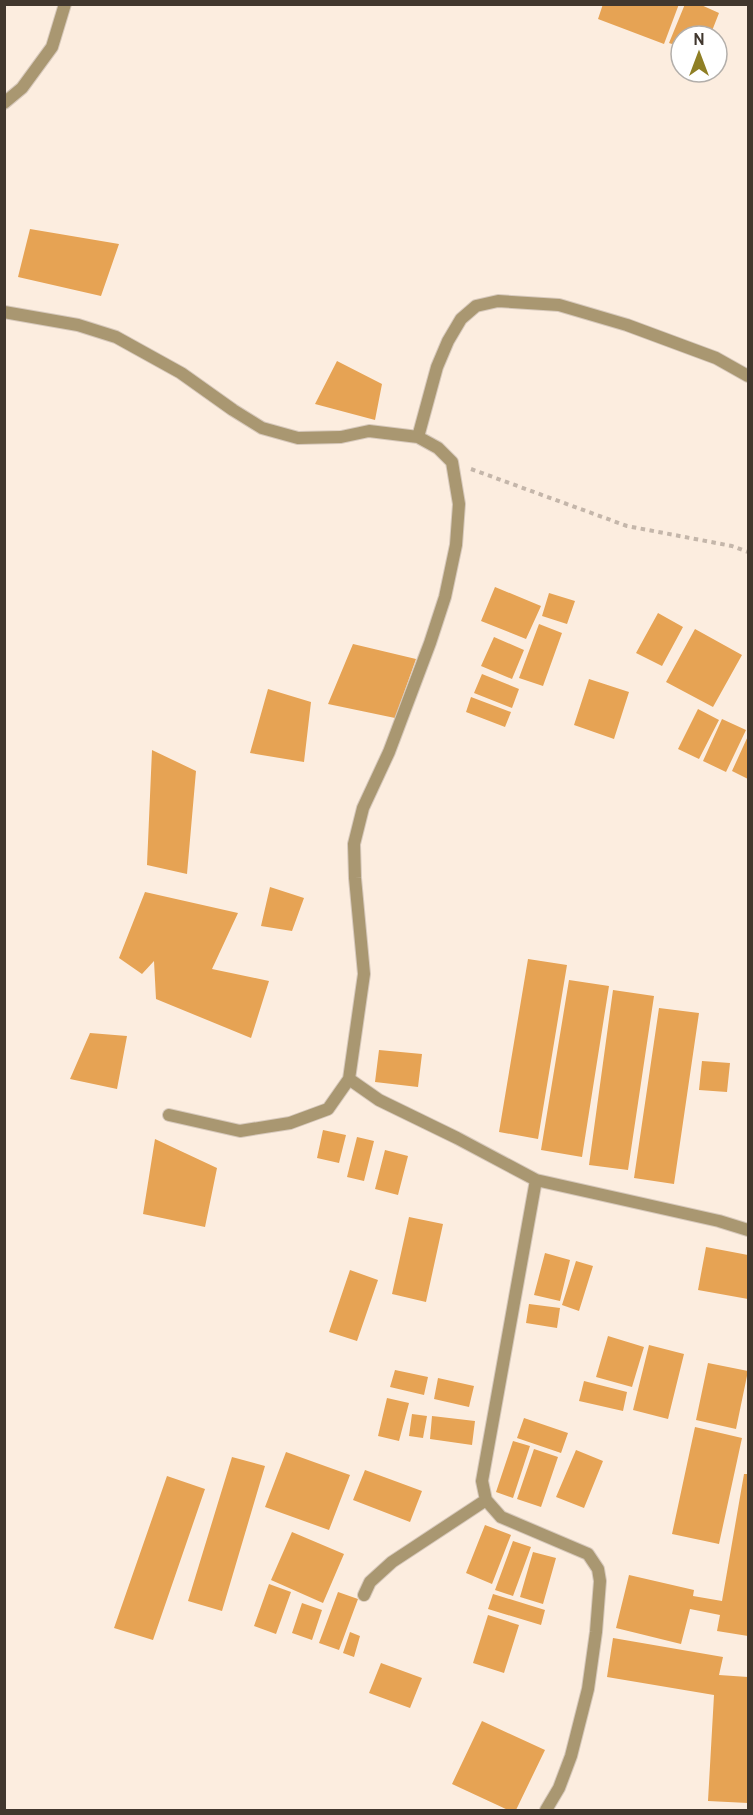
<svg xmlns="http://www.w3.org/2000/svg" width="753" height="1815" viewBox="0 0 753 1815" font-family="Overpass,sans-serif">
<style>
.building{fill:#e6a354}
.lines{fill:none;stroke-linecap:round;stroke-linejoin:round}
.street-casing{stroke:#d7c9bc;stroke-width:14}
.path{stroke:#c4b6aa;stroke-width:4;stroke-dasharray:4.5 4.5;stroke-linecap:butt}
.street{stroke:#a99771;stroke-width:12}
</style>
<rect width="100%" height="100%" fill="#fceddf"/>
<!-- building -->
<path class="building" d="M603,4h76l-15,40 -66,-25z
M685,4h14l20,9 -9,23h-29v11l-12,-4z
M30,229l89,15 -18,52 -83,-19z
M337,361l45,23 -7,36 -60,-16z
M495,587l46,19 -15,33 -45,-18z
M549,593l26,8 -8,23 -25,-8z
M658,613l25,14 -21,39 -26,-13z
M539,624l23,9 -19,53 -24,-8z
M695,629l47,26 -29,52 -47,-25z
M494,637l30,13 -12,29 -31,-13z
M353,644l63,15 -21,59 -67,-14z
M482,674l37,15 -7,19 -38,-15z
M589,679l40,13 -15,47 -40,-14z
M268,689l43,13 -7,60 -54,-9z
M471,697l40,15 -6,15 -39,-15z
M698,709l21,11 -20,39 -21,-10z
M722,719l24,11 -20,42 -23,-11z
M748,736v43l-16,-8z
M152,750l44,21 -9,103 -40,-9z
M270,887l34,11 -12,33 -31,-5z
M145,892l93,21 -26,56 57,12 -18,57 -95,-39 -2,-38 -12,13 -23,-16z
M528,959l39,6 -29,174 -39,-7z
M569,980l40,6 -27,171 -41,-7z
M613,990l41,6 -26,174 -39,-5z
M659,1008l40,5 -25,171 -40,-6z
M90,1033l37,3 -10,53 -47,-10z
M379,1050l43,4 -4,33 -43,-5z
M702,1061l28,2 -3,29 -28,-2z
M323,1130l23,5 -7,28 -22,-5z
M357,1137l17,4 -10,40 -17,-4z
M155,1139l62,29 -12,59 -62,-13z
M385,1150l23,6 -10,39 -23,-6z
M409,1217l34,7 -17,78 -34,-8z
M706,1247l42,8v44l-50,-9z
M545,1253l25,7 -10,41 -26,-6z
M576,1261l17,5 -14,45 -17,-6z
M350,1270l28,10 -21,61 -28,-9z
M529,1304l31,4 -3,20 -31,-5z
M608,1336l36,11 -12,40 -36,-10z
M649,1345l35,9 -16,65 -35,-9z
M708,1363l40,8 -12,58 -40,-9z
M395,1370l33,7 -4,18 -34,-8z
M438,1378l36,8 -5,21 -35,-8z
M584,1381l43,11 -4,19 -44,-10z
M387,1398l22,5 -10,38 -21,-5z
M412,1414l15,2 -4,22 -14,-2z
M432,1416l43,5 -3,24 -42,-6z
M524,1418l44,15 -7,20 -44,-15z
M695,1427l47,11 -23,106 -47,-10z
M513,1441l17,5 -17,52 -17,-6z
M534,1449l24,8 -17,50 -24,-8z
M576,1450l27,11 -19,47 -28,-11z
M286,1452l64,23 -21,55 -64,-23z
M232,1457l33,9 -43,145 -34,-10z
M365,1470l57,21 -12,31 -57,-22z
M744,1474h4v162l-31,-5 3,-16 -30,-6 -9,35 -65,-16 13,-53 65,15 -1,6 29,5z
M167,1476l38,13 -52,151 -39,-12z
M485,1525l26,10 -19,49 -26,-11z
M292,1532l52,22 -21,49 -52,-23z
M513,1541l18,6 -18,49 -18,-6z
M533,1552l23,6 -13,46 -23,-7z
M269,1584l22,8 -15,42 -22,-8z
M338,1592l20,7 -19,51 -20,-7z
M493,1594l52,16 -4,15 -53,-16z
M302,1603l20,7 -10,30 -20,-7z
M488,1615l31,10 -15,48 -31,-10z
M350,1632l10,4 -6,21 -11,-4z
M613,1638l110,19 -4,18 29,2v126l-40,-2 6,-106 -107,-18z
M381,1663l41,15 -12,30 -41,-15z
M482,1721l63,29 -29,60h-8l-56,-26z"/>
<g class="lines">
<!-- street casing -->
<g class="street-casing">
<path id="street" d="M4,103l18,-15 30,-41 13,-43
M4,312l74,13 38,12 65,36 52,37 29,18 36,10 43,-1 28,-6 49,6 20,11 14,14 7,42 -3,41 -11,52 -15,46 -41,109 -26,56 -9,36 1,34 9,96 -15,105 30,21 78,38 79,42 183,41 29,9
M418,437l19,-70 11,-26 13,-22 15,-13 22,-5 61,4 68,20 89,33 32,18
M169,1115l71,16 50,-8 38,-14 21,-30
M536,1180l-54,301 4,19 15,17 87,37 10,15 2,12 -4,51 -8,57 -17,67 -12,32 -13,22
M364,1595l6,-13 22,-20 94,-62"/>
</g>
<!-- path -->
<path class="path" d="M471,469l156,57 105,20 16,6"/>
<!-- street -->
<use href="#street" class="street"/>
</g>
<!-- border -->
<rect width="753" height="1815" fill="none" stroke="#41372e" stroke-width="12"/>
<!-- north arrow -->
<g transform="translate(699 54)"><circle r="28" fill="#ffffff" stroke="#b3afab" stroke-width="1.5"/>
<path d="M0-4.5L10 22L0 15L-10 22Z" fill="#8f7f25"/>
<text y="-9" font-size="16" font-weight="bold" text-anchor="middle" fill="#41372e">N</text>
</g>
</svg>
